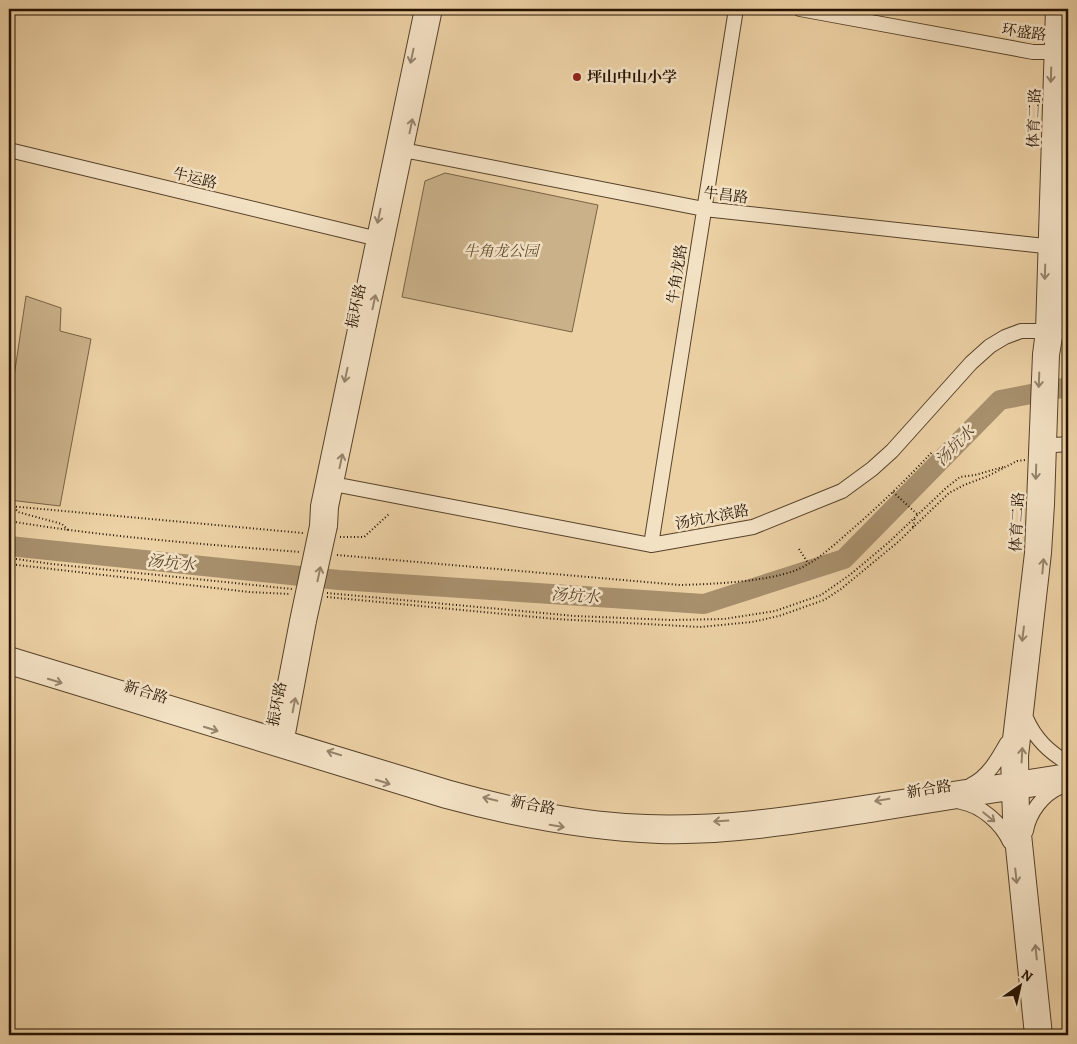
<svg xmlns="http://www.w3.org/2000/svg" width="1077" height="1044" viewBox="0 0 1077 1044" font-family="Alegreya,'Noto Serif SC',serif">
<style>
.green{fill:#cab189;stroke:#786244}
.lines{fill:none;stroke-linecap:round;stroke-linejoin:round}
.river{stroke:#a8906d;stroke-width:20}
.minor-casing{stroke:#574229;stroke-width:16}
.path{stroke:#251200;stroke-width:2;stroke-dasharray:1 2.5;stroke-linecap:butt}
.minor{stroke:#f3e1c4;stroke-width:14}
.minor-bridge-casing{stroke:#574229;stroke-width:16;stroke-linecap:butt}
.minor-bridge{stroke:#f3e1c4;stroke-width:14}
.oneway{stroke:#96846c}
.poi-dot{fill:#8f2418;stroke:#f3e1c4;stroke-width:2}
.labels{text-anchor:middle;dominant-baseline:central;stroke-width:5;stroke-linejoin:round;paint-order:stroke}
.street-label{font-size:15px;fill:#251200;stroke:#f3e1c4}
.poi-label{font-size:15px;font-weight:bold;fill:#251200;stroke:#f3e1c4;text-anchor:start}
.park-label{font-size:15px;font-style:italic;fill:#5f4a30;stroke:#f3e1c4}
.water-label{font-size:16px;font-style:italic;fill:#59442c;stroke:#f3e1c4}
</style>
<rect width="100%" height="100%" fill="#ecd1a5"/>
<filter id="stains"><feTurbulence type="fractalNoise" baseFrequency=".004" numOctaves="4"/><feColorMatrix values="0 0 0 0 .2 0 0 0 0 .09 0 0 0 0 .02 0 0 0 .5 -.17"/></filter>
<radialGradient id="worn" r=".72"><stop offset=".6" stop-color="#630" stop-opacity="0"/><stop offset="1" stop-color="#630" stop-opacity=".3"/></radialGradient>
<!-- green -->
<path class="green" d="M445,173l153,32 -26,127 -170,-35 23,-116z
M26,296l35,12 -1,23 31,8 -31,167 -51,-6v-90z"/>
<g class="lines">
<!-- river -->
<path class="river" d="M9,546l330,34 365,24 140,-45 156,-159 68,-13"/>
<!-- minor casing -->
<g class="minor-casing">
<path id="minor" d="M800,9l233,43h27
M393,148l311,61 350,38
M9,150l365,88
M1056,331l12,1
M1042,446l26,-2
M323,482l328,63 102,-18 89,-36 30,-22 20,-18 79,-88 19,-17 15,-9 16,-6h22
M317,526l1,-20 104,-497
M330,526l1,-19 104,-498
M651,545l85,-536
M9,654l441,134c57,16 116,29 175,33 85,6 169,-7 252,-20 64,-10 128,-20 191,-30
M9,667l437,134c70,19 140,32 213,35 70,2 141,-10 211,-21 66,-11 132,-21 198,-31
M1026,718c9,21 23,34 42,45
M277,743l-2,-8 22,-114
M282,745l5,-6 22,-118
M971,785c17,-8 27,-26 36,-42
M961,802c21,4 40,21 49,40
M1026,831c3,-18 17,-37 34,-44
M1032,1035l-22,-217 -2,-62 24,-203 8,-199 3,-23 10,-322
M1045,1035l-23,-220 -1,-59 23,-203 3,-49 5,-149 4,-24 10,-322"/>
</g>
<!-- path -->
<path class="path" d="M893,492l24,22
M9,506l294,27
M14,507l4,5 44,12 7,7
M9,521c96,16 193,23 291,31
M913,527l2,-10
M340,537h24l26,-24
M799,549l9,14
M337,555l343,30c34,-1 82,-3 114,-14 21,-8 40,-26 56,-40 29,-25 57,-52 83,-80
M9,558l43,6 240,25
M9,564l240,28 41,2
M327,593l248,23 96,4 53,-1 51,-8 46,-16 30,-21 37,-31 58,-55 14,-11 15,-2 28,-8
M327,597l229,22 144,8 52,-5 27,-6 45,-16 17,-11 57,-47 51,-49 15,-8 24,-9 29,-15 8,-1"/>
<!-- minor -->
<use href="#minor" class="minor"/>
<!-- minor-bridge casing -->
<g class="minor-bridge-casing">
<path id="minor-bridge" d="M297,621l20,-95
M309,621l21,-95"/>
</g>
<!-- minor-bridge -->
<use href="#minor-bridge" class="minor-bridge"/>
</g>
<!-- one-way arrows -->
<defs><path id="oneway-shaft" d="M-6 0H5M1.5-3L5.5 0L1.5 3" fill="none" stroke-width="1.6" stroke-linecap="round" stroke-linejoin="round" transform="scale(1.25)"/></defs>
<g class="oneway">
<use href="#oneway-shaft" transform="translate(412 56) rotate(102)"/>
<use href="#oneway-shaft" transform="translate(1051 75) rotate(92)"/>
<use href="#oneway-shaft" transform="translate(411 126) rotate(-78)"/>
<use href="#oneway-shaft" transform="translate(379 216) rotate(102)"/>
<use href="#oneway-shaft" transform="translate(1045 272) rotate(92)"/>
<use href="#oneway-shaft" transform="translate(374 302) rotate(-78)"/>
<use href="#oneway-shaft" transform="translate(346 375) rotate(102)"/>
<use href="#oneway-shaft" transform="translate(1039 380) rotate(92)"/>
<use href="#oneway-shaft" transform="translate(341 461) rotate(-78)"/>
<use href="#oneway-shaft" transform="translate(1036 472) rotate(92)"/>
<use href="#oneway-shaft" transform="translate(1043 566) rotate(-85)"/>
<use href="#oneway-shaft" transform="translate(319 574) rotate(-78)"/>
<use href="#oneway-shaft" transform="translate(1023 634) rotate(97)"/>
<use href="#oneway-shaft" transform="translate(55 681) rotate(17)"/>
<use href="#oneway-shaft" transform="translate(294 705) rotate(-79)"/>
<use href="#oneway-shaft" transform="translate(211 729) rotate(17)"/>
<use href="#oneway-shaft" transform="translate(334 753) rotate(-163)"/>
<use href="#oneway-shaft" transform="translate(1022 755) rotate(-87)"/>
<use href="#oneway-shaft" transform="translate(383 782) rotate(17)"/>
<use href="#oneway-shaft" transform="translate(490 799) rotate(-167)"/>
<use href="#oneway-shaft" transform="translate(882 800) rotate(171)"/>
<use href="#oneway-shaft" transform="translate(989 817) rotate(39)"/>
<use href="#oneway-shaft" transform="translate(721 821) rotate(176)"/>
<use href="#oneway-shaft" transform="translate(557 826) rotate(9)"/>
<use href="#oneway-shaft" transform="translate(1016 876) rotate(84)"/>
<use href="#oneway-shaft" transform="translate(1036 952) rotate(-96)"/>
</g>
<!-- markers -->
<circle class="poi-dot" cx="577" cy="77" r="5"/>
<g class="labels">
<!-- street labels -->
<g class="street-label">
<text transform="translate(1024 32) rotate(8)">环盛路</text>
<text transform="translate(1034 118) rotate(-88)">体育二路</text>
<text transform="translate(195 178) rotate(14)">牛运路</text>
<text transform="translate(726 195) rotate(7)">牛昌路</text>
<text transform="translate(677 274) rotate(-81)">牛角龙路</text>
<text transform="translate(356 306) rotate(-78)">振环路</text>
<text transform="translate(712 517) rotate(-11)">汤坑水滨路</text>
<text transform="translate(1017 522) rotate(-87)">体育二路</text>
<text transform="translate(146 692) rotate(17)">新合路</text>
<text transform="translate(277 704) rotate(-79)">振环路</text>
<text transform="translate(929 789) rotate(-9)">新合路</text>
<text transform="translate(533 805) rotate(11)">新合路</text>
</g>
<!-- poi labels -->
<g class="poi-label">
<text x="587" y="77">坪山中山小学</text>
</g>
<!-- park labels -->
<g class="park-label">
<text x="501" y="251">牛角龙公园</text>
</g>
<!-- water labels -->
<g class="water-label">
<text transform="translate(955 446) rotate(-46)">汤坑水</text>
<text transform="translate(171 563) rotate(6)">汤坑水</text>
<text transform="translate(575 596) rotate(4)">汤坑水</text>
</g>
</g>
<!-- margin -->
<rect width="1077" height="1044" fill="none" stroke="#ecd1a5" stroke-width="30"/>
<rect x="10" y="10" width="1057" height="1024" fill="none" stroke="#251200" stroke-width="2.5"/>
<rect x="15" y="15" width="1047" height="1014" fill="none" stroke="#251200"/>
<!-- north arrow -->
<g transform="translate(1020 986) rotate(34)" stroke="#f3e1c4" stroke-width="4" paint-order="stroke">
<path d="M0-4L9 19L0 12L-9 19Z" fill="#251200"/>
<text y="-8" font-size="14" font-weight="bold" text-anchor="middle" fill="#251200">N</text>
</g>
<rect width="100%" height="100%" filter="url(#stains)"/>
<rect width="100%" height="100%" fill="url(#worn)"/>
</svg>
